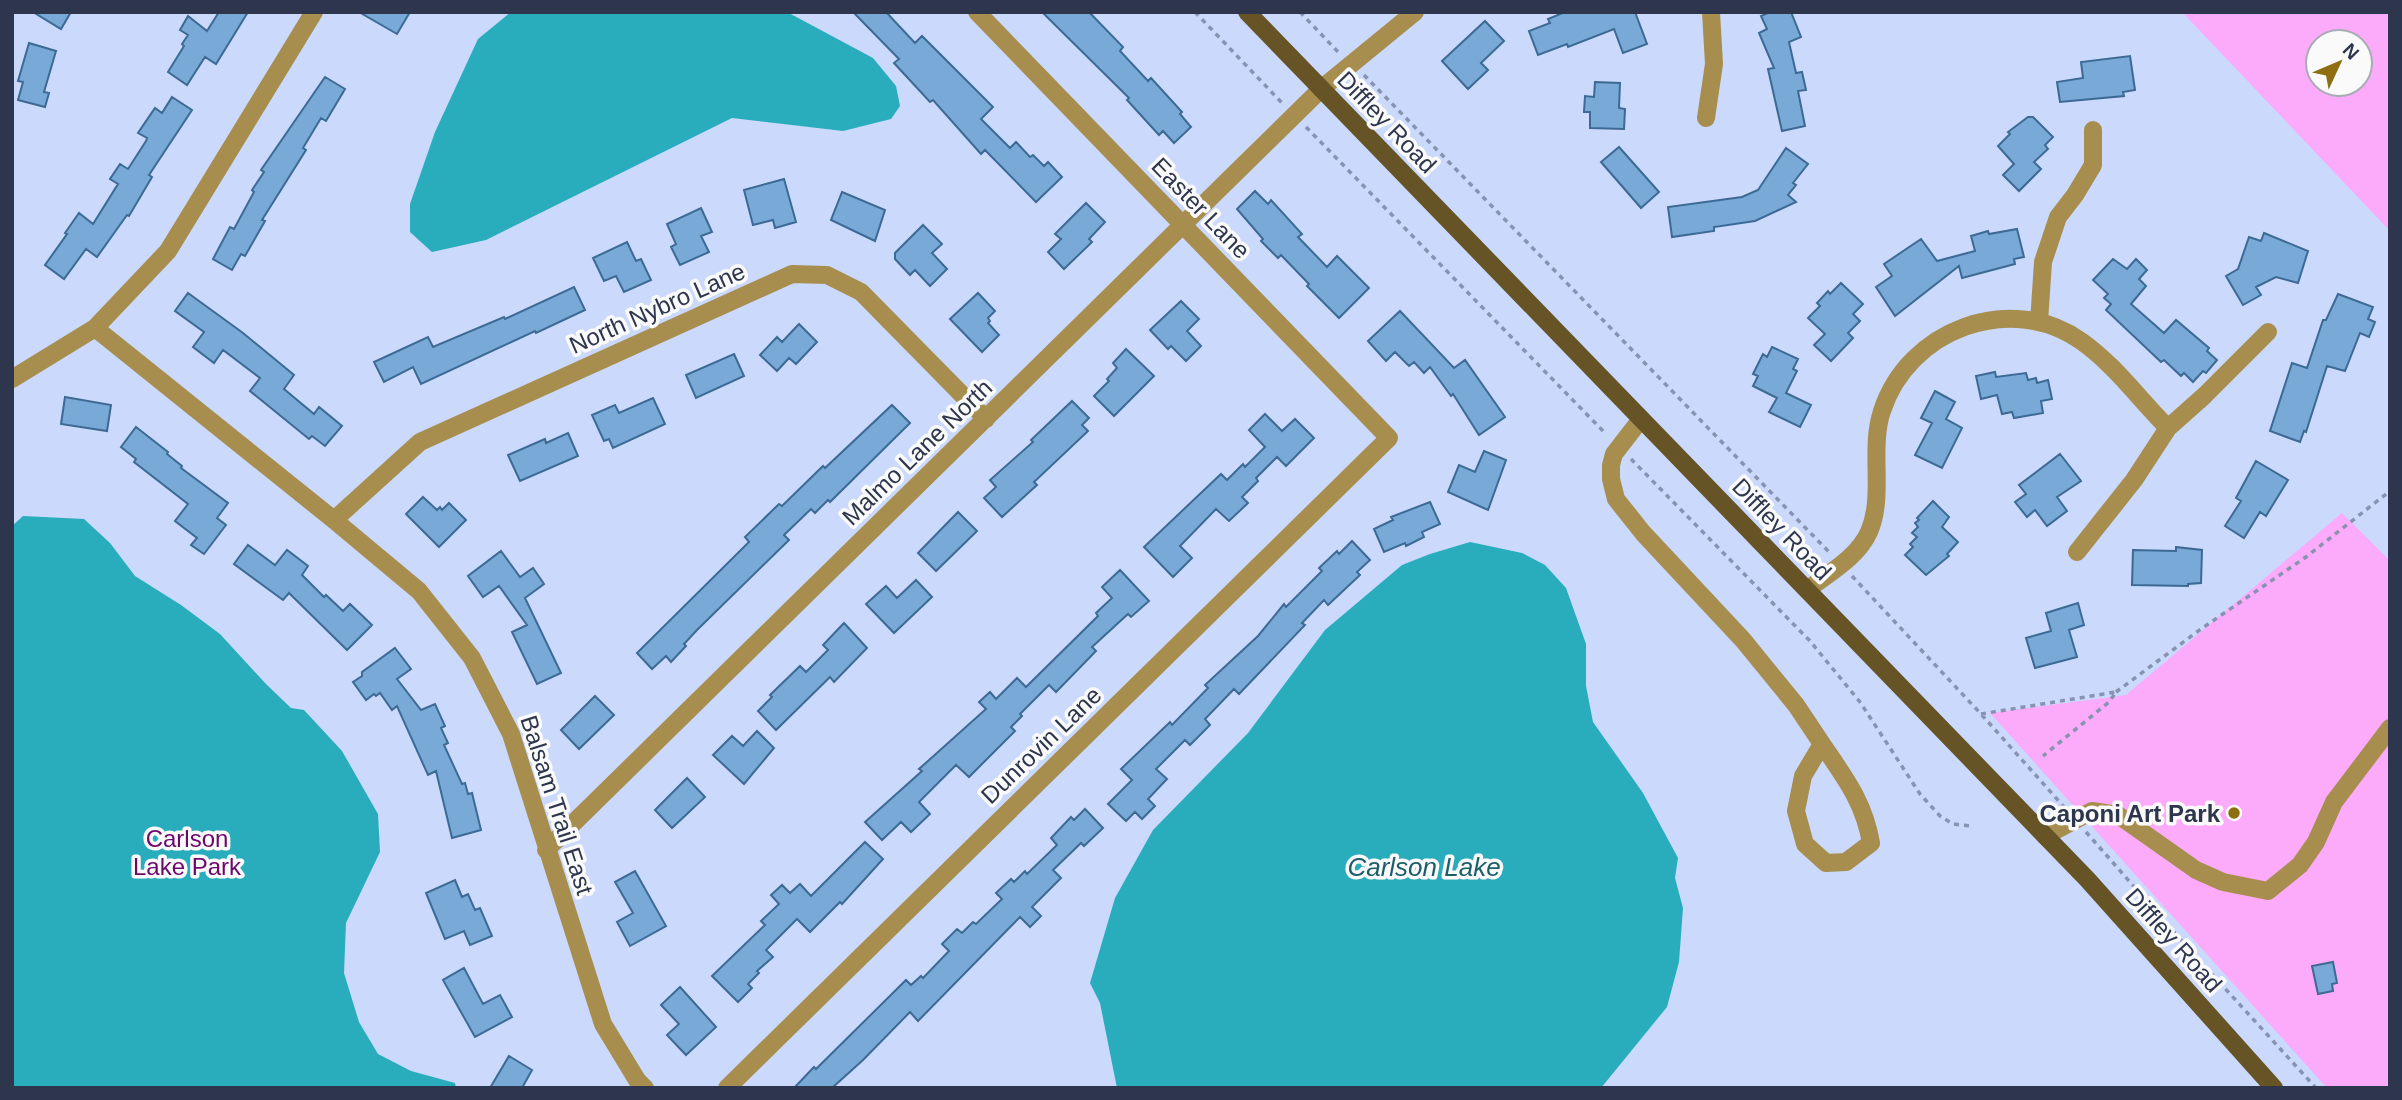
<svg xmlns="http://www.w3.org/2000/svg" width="2402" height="1100" viewBox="0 0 2402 1100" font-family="Helvetica,sans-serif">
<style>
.green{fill:#fbabf9;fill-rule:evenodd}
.water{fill:#29adbd}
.building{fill:#79a9d7;stroke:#3c6a94;stroke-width:2}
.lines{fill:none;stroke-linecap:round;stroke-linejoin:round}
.path{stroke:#8793b1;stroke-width:3.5;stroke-dasharray:5 5;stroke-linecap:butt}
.minor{stroke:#a88e4e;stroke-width:18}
.major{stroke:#665427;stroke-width:18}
.poi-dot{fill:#8d6e11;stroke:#fafafa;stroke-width:2.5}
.labels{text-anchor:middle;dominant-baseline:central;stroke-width:7;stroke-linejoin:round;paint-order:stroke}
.street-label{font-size:24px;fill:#2d364c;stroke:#fafafa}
.poi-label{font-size:24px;font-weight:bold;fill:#2d364c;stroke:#fafafa;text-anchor:end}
.park-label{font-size:24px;fill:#6c086d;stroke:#fafafa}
.water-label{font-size:26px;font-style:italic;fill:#1b5f68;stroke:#fafafa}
</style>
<rect width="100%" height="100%" fill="#cad9fc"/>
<!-- green -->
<path class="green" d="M2182,12h208v219zM2318,42h42v42h-42z
M2342,513l48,48v527h-63l-337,-375 136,-18z"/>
<!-- water -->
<path class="water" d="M511,12h276l86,46 23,28 4,20 -9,13 -48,12 -111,-13 -246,122 -54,12 -22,-20v-28l25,-72 43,-93z
M23,516l61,3 26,24 25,33 46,29 39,29 46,50 25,24 13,2 38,41 36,63 2,38 -34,71 -2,50 15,49 19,32 33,17 44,12 1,5h-444v-562z
M1470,542l52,11 23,12 21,23 20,56v42l7,36 50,71 35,65 -3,20 8,30 -4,54 -12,45 -66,81h-484l-17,-85 -10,-20 25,-85 38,-68 95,-97 77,-103 77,-65 28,-11z"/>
<!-- building -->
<path class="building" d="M33,12h38l-10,17z
M219,12h29l-32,52 -11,-7 -18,28 -19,-13 16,-26 -2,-2 6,-9 -8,-5 8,-14 19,15z
M359,12h51l-13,22z
M853,12h33l29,31 7,-7 71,71 -12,12 29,29 6,-6 14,15 3,-2 11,11 4,-4 14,15 -26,25 -51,-52 -4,4 -48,-54 -3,2 -36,-39 5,-4z
M1042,12h47l34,35 -3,4 28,30 3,-3 31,34 -2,2 11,13 -17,16 -11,-12 -4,4 -32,-35 2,-2z
M1565,12h70l12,32 -24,9 -9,-24 -46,18 -1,-3 -29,11 -9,-24 21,-8 -2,-4z
M1770,12h21l10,25 -12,5 7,31 6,-1 4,18 -8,1 7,35 -23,5 -14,-62 6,-1 -15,-35 8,-4 -6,-13z
M1485,21l19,20 -23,22 7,7 -20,19 -26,-28z
M29,43l27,8 -12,41 5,1 -4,14 -27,-7 5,-18 -5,-1z
M2130,56l5,34 -12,2 1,4 -64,6 -3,-20 26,-4 -2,-16z
M325,77l20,12 -19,32 -5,-3 -18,30 3,2 -44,70 3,1 -20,35 -4,-2 -9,16 -19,-11 17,-32 4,2 20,-37 -2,-2 12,-18 -3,-2z
M1595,82l25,1 -1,25 6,1 -1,20 -34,-1v-16h-6l1,-16 9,1z
M172,97l20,13 -43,65 3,2 -23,39 -2,-1 -30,42 -11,-8 -22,30 -19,-14 22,-31 -2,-1 14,-20 14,11 25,-40 -8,-5 10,-15 8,5 18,-28 1,-3 -9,-5 17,-25 7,5z
M2028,117h5l20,20 -8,8 3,4 -14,13 7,7 -22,22 -16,-16 11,-11 -16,-18 12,-12 -2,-2z
M1619,147l40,45 -18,16 -40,-46z
M1786,148l22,16 -15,19 3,2 -8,10 8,7 -41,19 -41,6v4l-42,6 -4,-30 74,-10 16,-7z
M784,179l12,43 -21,6 -2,-8 -20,5 -9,-35z
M1255,191l13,13 3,-4 31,34 -4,3 29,30 10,-11 32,32 -30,30 -32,-32 2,-2 -28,-29 -3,3 -17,-17 2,-2 -26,-30z
M842,192l43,18 -10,31 -44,-21z
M1086,203l19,19 -16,17 3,3 -28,27 -16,-17 13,-13 -6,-5z
M701,208l11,24 -11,4 8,16 -29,13 -9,-18 5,-3 -9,-20z
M923,225l19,19 -10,9 15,16 -17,17 -15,-16 -5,5 -15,-16v-6z
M2017,229l7,28 -10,2 1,5 -53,14 -3,-12 -64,50 -19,-29 16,-11 -8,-12 37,-25 16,22 38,-10 -4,-15 17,-5 1,3z
M2264,233l44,18 -10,32 -22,-6 -20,10 5,8 -18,10 -17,-29 12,-7 11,-32 12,4z
M627,242l9,19 5,-2 10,21 -27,12 -8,-16 -12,5 -11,-23z
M2113,259l14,10 9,-10 11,11 -8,9 7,7 -15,18 33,29 12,-13 33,28 -2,3 10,9 -11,13 -3,-2 -10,11 -9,-9 -3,3 -17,-16 -3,2 -55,-52 5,-6 -7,-6 4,-4 -15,-14z
M1841,283l22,21 -10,10 7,7 -12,12 5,5 -22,23 -17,-16 11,-11 -17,-16 12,-12 -3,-3 11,-12 2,3z
M574,287l11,23 -49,23 -1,-2 -114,53 -8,-17 -29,15 -10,-20 54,-25 5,10 71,-30 1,2z
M188,293l55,40 51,42 -10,14 30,25 5,-7 23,19 -17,20 -13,-10 -3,3 -59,-48 10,-13 -37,-28 -9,13 -21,-16 11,-15 -29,-21z
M978,293l17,18 -7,7 2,3 -2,2 11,12 -17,17 -32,-33z
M2338,294l35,13 -5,12 7,3 -6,15 -9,-4 -15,38 -18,-5 -21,66 -2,-1 -4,11 -30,-11 22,-68 15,5 16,-48h3z
M1181,301l18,18 -12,12 14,15 -15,15 -15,-15 -3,3 -18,-19z
M1400,311l54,57 11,-8 40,57 -26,18 -26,-41 -2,2 -21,-29 -6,6 -10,-11 -5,4 -14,-14 -9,9 -18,-20z
M799,324l18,18 -21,22 -7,-6 -12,13 -17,-16 17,-18 5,5z
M1772,347l26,12 -5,10 4,2 -11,22 25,12 -11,22 -31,-15 8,-14 -24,-12 5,-10 -5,-2 10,-20 4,3z
M1126,349l28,27 -40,40 -20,-20 15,-15 -2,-2 10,-11 -4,-5z
M734,354l10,22 -48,22 -10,-23z
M1995,372l1,5 30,-4 2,7 8,-2 1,5 11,-3 4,19 -11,2 2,12 -29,5 -2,-6 -10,2 -5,-19 -16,4 -5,-23z
M1935,391l20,11 -9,17 16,9 -20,40 -27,-13 17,-32 -11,-5z
M65,397l46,8 -4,26 -46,-7z
M653,398l12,26 -52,24 -4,-9 -5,2 -12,-26 23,-10 4,8z
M1072,401l17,17 -7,7 6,6 -54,51 3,3 -35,32 -18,-19 12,-11 -6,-7 43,-38 -2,-2z
M892,405l18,18 -80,79 -2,-2 -13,13 -4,-4 -27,26 5,5 -92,90 -13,14 2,2 -15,16 -5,-6 -14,13 -15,-16 112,-111 -4,-5 34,-33 3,2 41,-40 2,2z
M1265,414l17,17 13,-12 19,19 -28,28 -9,-9 -21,21 2,3 -16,16 6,6 -19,18 -13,-12 -36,37 12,12 -19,19 -29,-30 77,-73 6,6 16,-16 2,3 20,-20 -16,-17z
M136,427l32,25 -1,2 15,12 -1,2 47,35 -11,15 9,7 -22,29 -13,-9 6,-7 -22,-17 13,-17 -54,-42 2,-3 -15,-12z
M568,433l10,23 -58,25 -12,-26 37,-16 1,4z
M1484,451l22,9 -18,50 -40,-18 11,-27 16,7z
M2060,454l21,27 -24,16 10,14 -20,15 -12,-16 -8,7 -12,-15 11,-8 -7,-9z
M2256,461l32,19 -22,36 -6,-4 -16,26 -19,-12 16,-25 -5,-3z
M423,497l14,13 3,-3 2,3 7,-7 17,17 -27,27 -33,-33z
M1933,501l16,16 -7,10 16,15 -11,12 2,2 -23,19 -21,-20 8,-8 -3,-3 7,-7 -5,-4 6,-6 -3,-4 4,-3 -2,-2z
M1430,502l10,22 -18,8 2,5 -18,9 -1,-3 -21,9 -10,-23 19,-9 -2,-3z
M958,512l19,19 -41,40 -18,-18z
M1352,541l18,19 -13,12 3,3 -32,30 -4,-5 -22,23 3,2 -66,69 -5,-5 -29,30 5,6 -20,20 -5,-5 -29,29 11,10 -19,20 7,7 -13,13 -7,-7 -9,9 -18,-17 24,-24 -11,-11 49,-47 2,3 36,-37 -3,-3 53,-49 26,-32 2,3 36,-36 -3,-3 18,-17 2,3z
M248,545l27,20 12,-15 21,16 -6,9 22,22 2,-2 17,16 7,-7 22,21 -25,25 -58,-57 -6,7 -49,-36z
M2176,547l26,3 -1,33 -13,1v2l-56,-1 1,-35 43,1z
M501,551l19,26 13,-9 11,16 -19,14 36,75 -24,11 -25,-52 15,-7 -28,-39 -16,11 -15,-21z
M1120,570l29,31 -18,16 -3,-3 -36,33 4,4 -40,41 -7,-7 -29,29 2,2 -11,11 4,4 -46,46 -13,-12 -37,37 11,12 -19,18 -10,-10 -19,18 -17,-18 57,-51 -3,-2 67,-60 -7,-7 11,-10 6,7 21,-21 9,9 72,-71 -2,-3 16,-15 -10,-11z
M916,580l16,17 -38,36 -28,-29 20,-18 11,12z
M2078,603l6,22 -15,5 8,27 -42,11 -9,-30 25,-7 -5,-18z
M844,623l23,25 -33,34 -4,-5 -54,53 -18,-19 14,-14 -2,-2 30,-29 6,6 22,-22 -5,-5z
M395,648l16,21 -14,10 24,31 14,-6 10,22 -4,2 7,15 -4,2 18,39 3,-1 3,11 4,-1 9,37 -29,8 -16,-67 -8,4 -31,-69 -5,4 -12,-17 -4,3 -2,-2 -8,6 -13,-18 9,-6v-4z
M595,696l19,19 -35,34 -18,-19z
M757,731l17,17 -30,36 -31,-29 19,-19 11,10z
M687,778l18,19 -33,31 -17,-18z
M1085,809l18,19 -19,18 -3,-3 -28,27 8,8 -29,29 9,9 -11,11 -10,-10 -102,104 -8,-9 -47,48 -31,28h-38l20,-21 2,2 90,-89 5,5 10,-9 2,2 26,-27 -7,-7 15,-15 5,4 11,-11 3,2 26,-25 -6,-6 15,-14 3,3 11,-11 2,3 30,-29 -6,-7 20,-21 3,3z
M865,842l18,17 -41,45 -2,-2 -30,30 -13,-13 -31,31 7,7 -16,14 2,2 -11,11 4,4 -14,14 -26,-26 53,-51 -4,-4 18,-17 -8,-9 11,-10 8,8 10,-9 11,12z
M635,871l31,55 -36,20 -13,-24 16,-9 -18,-31z
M455,880l7,17 6,-3 7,16 5,-2 12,28 -22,9 -6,-14 -19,8 -19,-46z
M2333,962l4,21 -5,1 1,7 -15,3 -6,-28z
M464,968l19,36 17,-9 12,22 -37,20 -32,-57z
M680,987l36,40 -30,28 -19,-20 12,-11 -18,-19z
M509,1056l23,14 -10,18h-32z"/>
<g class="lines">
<!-- path -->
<path class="path" d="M1195,12l88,92
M1300,12l40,42
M1364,75l466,478
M1306,127l300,307
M1631,459l179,182 50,61 60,92 20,22 13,8 18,2
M1852,576l129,138 84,94
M2116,692l85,-63 105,-72 84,-66
M1981,714l135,-22 -7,10 -66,54
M2086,832l103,117 127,139"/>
<!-- minor -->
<path class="minor" d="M1706,118l8,-54 -3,-52
M2039,322l4,-60 15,-45 17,-22 18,-30v-35
M95,328l239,192 85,71 53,67 39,76 92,290 34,56 8,8
M12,379l83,-51 73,-77 146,-239
M1641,419l-27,35 -3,11v14l5,20 27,34 100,107 53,65 26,39
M334,520l86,-78 372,-168 35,1 34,17 125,127
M2077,552l57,-72 34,-52 36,-32 64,-64
M1807,590c22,-17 50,-32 62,-58 16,-37 0,-82 13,-121 26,-81 128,-120 199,-70 33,23 59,59 87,87
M1822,744c23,34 42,58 49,99l-25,19 -20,1 -21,-19 -9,-33 7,-35z
M2045,836l47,-25 26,4 78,55 27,12 45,9 32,-26 16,-23 18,-40 56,-74
M546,850l775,-761 94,-77
M727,1088l662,-650 -412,-426"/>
<!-- major -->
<path class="major" d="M1247,12l840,867 187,209"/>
</g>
<!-- markers -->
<circle class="poi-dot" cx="2234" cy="813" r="7"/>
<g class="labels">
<!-- street labels -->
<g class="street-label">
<text transform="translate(1387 122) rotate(46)">Diffley Road</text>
<text transform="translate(1201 208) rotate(46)">Easter Lane</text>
<text transform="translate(657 308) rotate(-24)">North Nybro Lane</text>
<text transform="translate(917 452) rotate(-44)">Malmo Lane North</text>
<text transform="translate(1782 529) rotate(46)">Diffley Road</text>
<text transform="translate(1041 745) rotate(-44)">Dunrovin Lane</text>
<text transform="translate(557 805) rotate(72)">Balsam Trail East</text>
<text transform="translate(2174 940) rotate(48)">Diffley Road</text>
</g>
<!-- poi labels -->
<g class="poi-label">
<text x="2220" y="813">Caponi Art Park</text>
</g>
<!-- park labels -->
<g class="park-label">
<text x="187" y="838">Carlson<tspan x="187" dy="28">Lake Park</tspan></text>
</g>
<!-- water labels -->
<g class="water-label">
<text x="1424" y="867">Carlson Lake</text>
</g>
</g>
<!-- border -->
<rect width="2402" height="1100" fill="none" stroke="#2d364c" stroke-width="28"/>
<!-- north arrow -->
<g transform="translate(2339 63) rotate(46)"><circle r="33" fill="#fafafa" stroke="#a8acb4" stroke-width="2"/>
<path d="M0-5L12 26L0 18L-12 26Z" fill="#8d6e11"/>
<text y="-10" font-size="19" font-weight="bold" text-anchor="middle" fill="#2d364c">N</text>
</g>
</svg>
